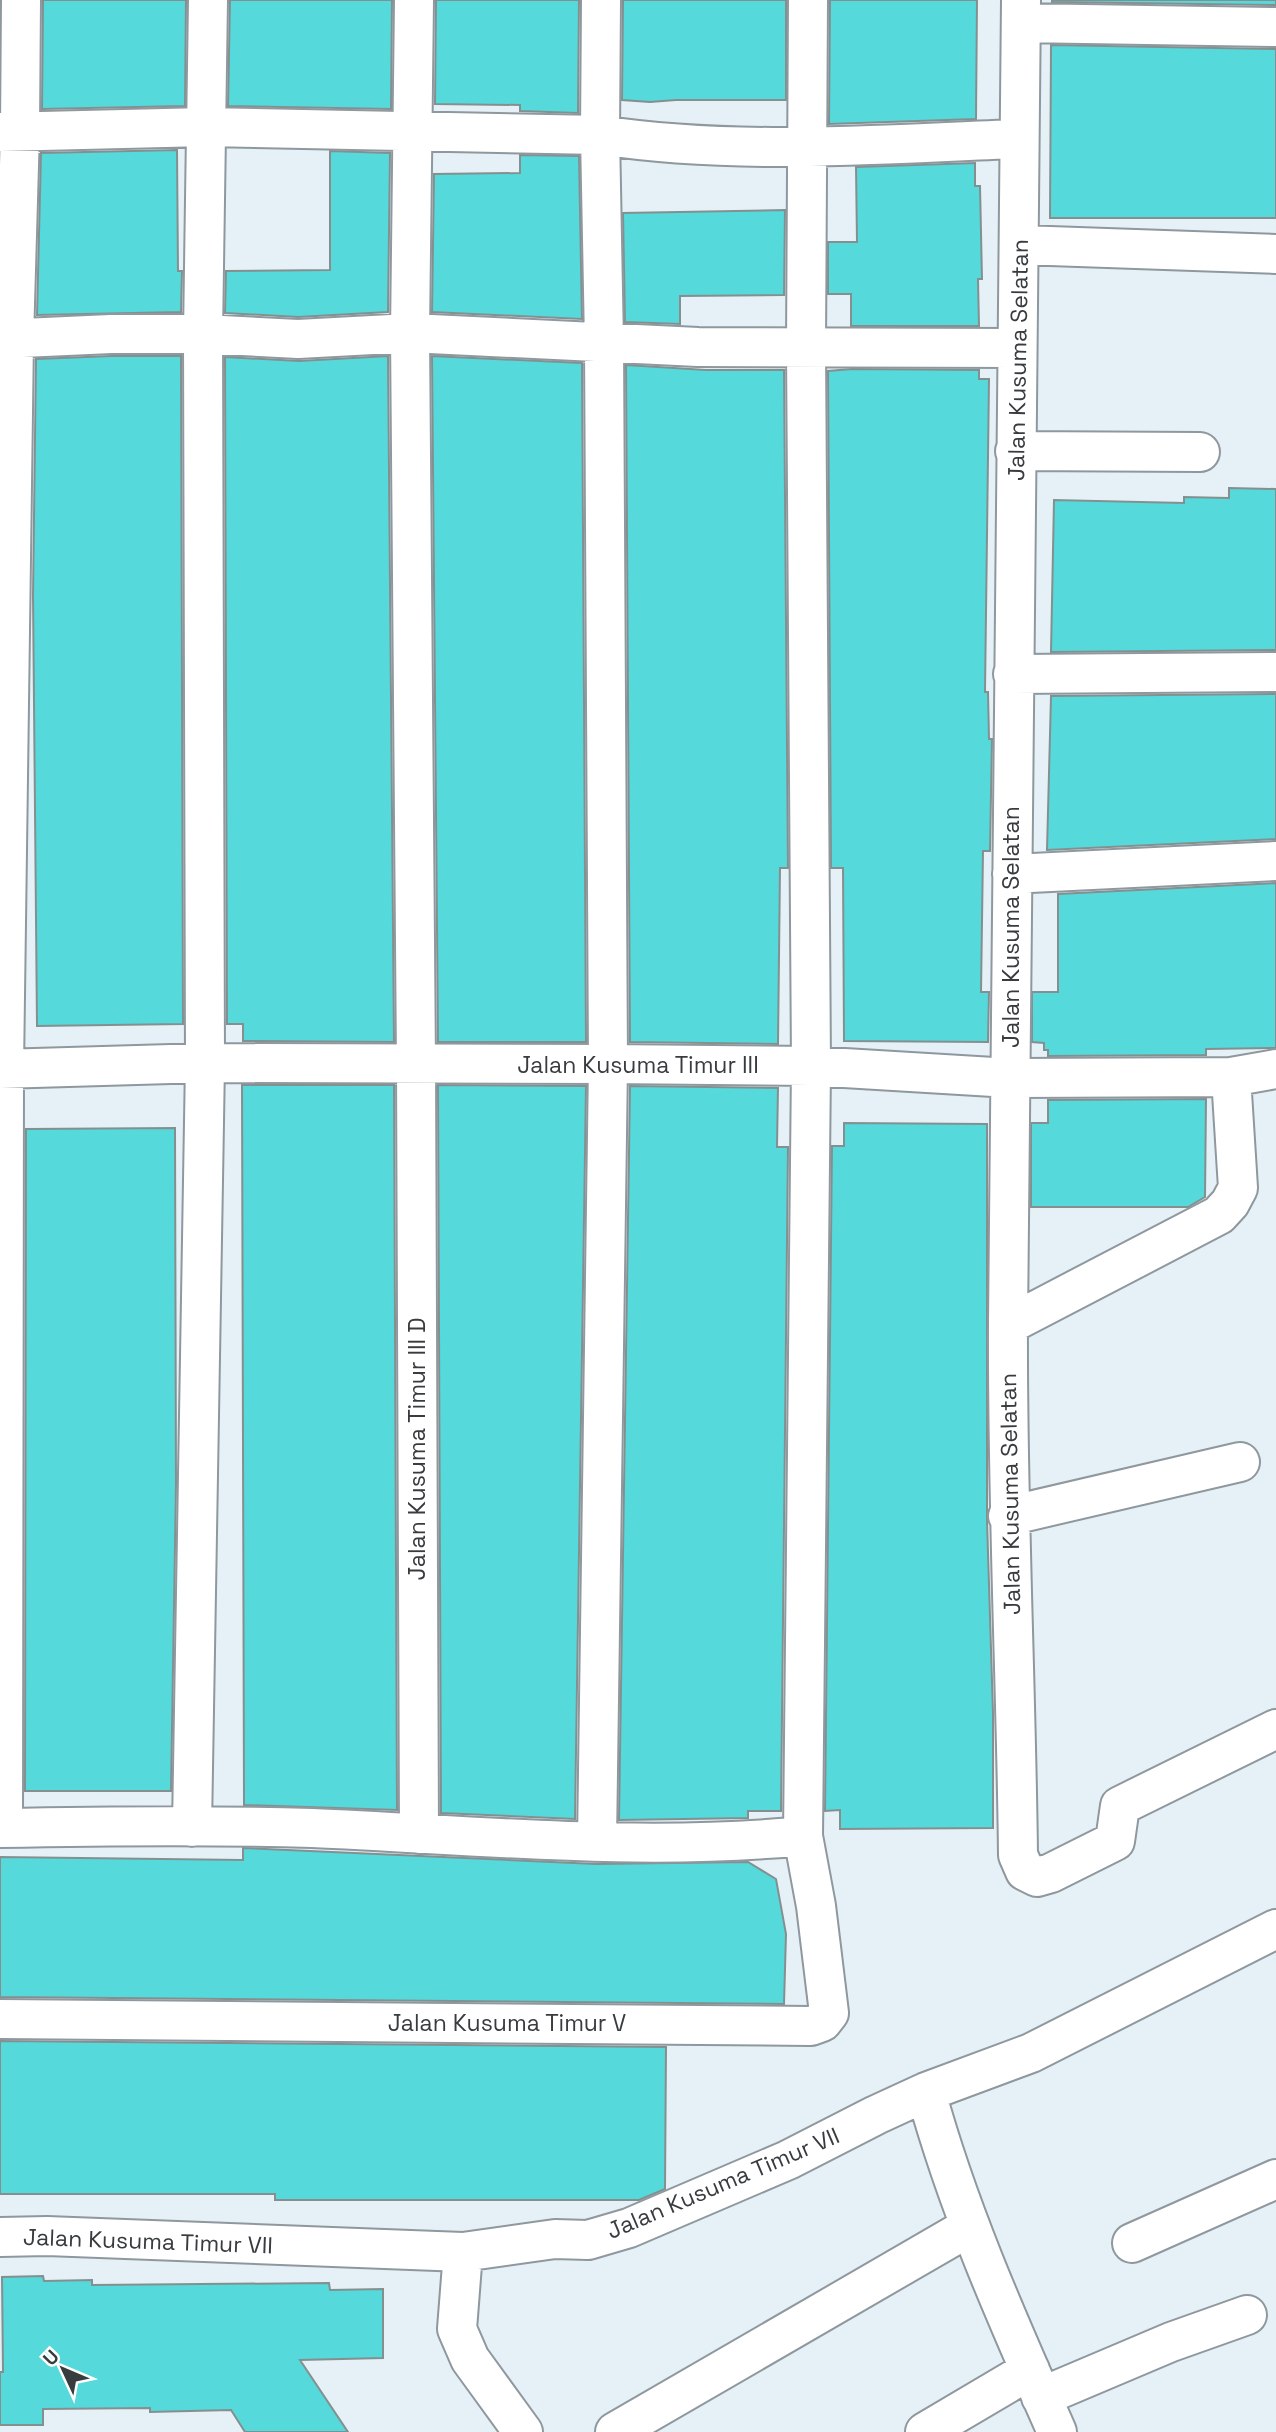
<svg xmlns="http://www.w3.org/2000/svg" width="1276" height="2432" viewBox="0 0 1276 2432" font-family="'Space Grotesk',sans-serif">
<style>
.building{fill:#55d9da;stroke:#849090;stroke-width:2}
.lines{fill:none;stroke-linecap:round;stroke-linejoin:round}
.minor-casing{stroke:#8e989e;stroke-width:42}
.minor{stroke:#fff;stroke-width:38}
.labels{text-anchor:middle;dominant-baseline:central;stroke-width:5;stroke-linejoin:round;paint-order:stroke}
.street-label{font-size:23px;fill:#383c3e;stroke:#fff}
</style>
<rect width="100%" height="100%" fill="#e6f1f7"/>
<!-- building -->
<path class="building" d="M43,0h143l-1,106 -143,3z
M230,0h162l-1,109 -163,-3z
M436,0h143l-1,113 -58,-2v-6l-85,-1z
M623,0h163v100h-110l-26,2 -28,-2z
M830,0h147l-1,119 -147,5z
M1052,0h224v5l-224,-3z
M1051,45l225,4v169h-226z
M177,150l1,121h4l-1,41 -144,3 4,-162z
M330,151l60,2 -2,159 -90,5 -73,-4 1,-42 104,-1z
M520,155l59,1 3,163 -150,-7 2,-138 86,-1z
M975,163v23h5l2,93h-4l1,47h-128v-32h-23v-52h29l-1,-75z
M785,210l-1,85 -104,1v28l-55,-2 -2,-109z
M111,356h70l2,668 -146,2 -4,-430 3,-237z
M388,356l6,686 -151,-1v-17h-16l-2,-667 74,4z
M432,356l150,7 4,679h-148z
M626,365l80,5h78l4,498h-8l-2,176 -148,-2z
M852,369l127,1v9h10l-4,313h3l1,47h3l-2,112h-7l-2,141h8l-1,50 -144,-1 -1,-173h-12l-3,-497z
M1229,488l47,1v161l-225,2 3,-152 130,3v-6l45,1z
M1276,694v145l-229,11 4,-154z
M1276,883v165l-70,1v6l-158,1v-6h-4v-7l-12,-1v-50h26v-98z
M242,1085h152l3,725 -153,-5z
M438,1085l148,1 -11,733 -134,-6z
M630,1086l148,2 -1,59h11l-7,664h-33v7l-129,2z
M1206,1099l-1,98 -17,10h-157v-84h17v-23z
M844,1123l143,1v396l6,193v115l-153,1v-19l-15,1 7,-665h12z
M175,1128l1,356 -5,307h-146l1,-662z
M243,1848l353,16 152,-2 28,17 10,55 -2,70 -784,-7v-140l243,3z
M0,2041l666,6 -1,142 -26,11h-364v-6h-275z
M43,2276l1,5 48,-1v5l237,-2 1,7 53,-1v69l-83,2 48,72h-103l-14,-22 -81,2v-4l-107,1v16h-43v-53h3l-1,-95z"/>
<g class="lines">
<!-- minor casing -->
<g class="minor-casing">
<path id="minor" d="M414,0l-4,333 6,731 3,770
M1021,0c-2,441 -11,882 -13,1323 -1,178 8,354 10,532l7,16 12,6 14,-4 64,-32 5,-35 156,-77
M1021,23l255,4
M0,132l206,-5 394,8c138,21 280,9 419,4
M1021,245l255,9
M0,339l111,-5h92l95,5 112,-6 288,14 319,1
M1015,451l185,1
M1013,674l263,-2
M1012,874l264,-13
M0,1069l205,-6 403,1 203,2 199,12 221,-1 45,-8
M1008,1325l211,-110 11,-12 8,-15 -7,-111
M1008,1516l232,-54
M192,1827l13,-764 -2,-729 5,-334
M0,1828c104,-2 208,-3 312,0 164,7 328,24 491,8
M3,1828l1,-759 10,-730 6,-208 1,-131
M597,1842l11,-778 -4,-722 -4,-207 1,-135
M0,2019l811,7 11,-4 7,-9 -13,-107 -13,-70 8,-770 -5,-718 2,-348
M926,2092c32,117 82,229 131,340
M0,2237l47,-1 416,16 92,-13 33,1 41,-12 159,-68 88,-45 50,-23 105,-39 245,-124
M1132,2243l144,-64
M463,2252l-6,77 13,30 53,73
M1041,2397l130,-55 76,-27
M615,2432l354,-205
M925,2432l105,-62"/>
</g>
<!-- minor -->
<use href="#minor" class="minor"/>
</g>
<g class="labels">
<!-- street labels -->
<g class="street-label">
<text transform="translate(1018 360) rotate(-89)">Jalan Kusuma Selatan</text>
<text transform="translate(1011 927) rotate(-90)">Jalan Kusuma Selatan</text>
<text x="638" y="1065">Jalan Kusuma Timur III</text>
<text transform="translate(417 1449) rotate(-90)">Jalan Kusuma Timur III D</text>
<text transform="translate(1010 1494) rotate(-91)">Jalan Kusuma Selatan</text>
<text x="507" y="2023">Jalan Kusuma Timur V</text>
<text transform="translate(723 2183) rotate(-23)">Jalan Kusuma Timur VII</text>
<text transform="translate(148 2241) rotate(2)">Jalan Kusuma Timur VII</text>
</g>
</g>
<!-- north arrow -->
<g transform="translate(63 2369) rotate(314)" stroke="#ffffff" stroke-width="5" paint-order="stroke">
<path d="M0-5L12 26L0 18L-12 26Z" fill="#383c3e"/>
<text y="-10" font-size="19" font-weight="bold" text-anchor="middle" fill="#383c3e">U</text>
</g>
</svg>
